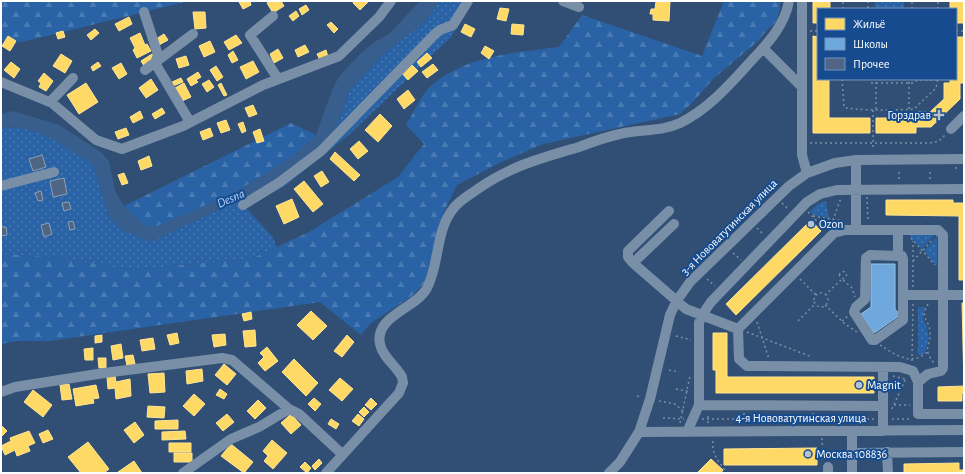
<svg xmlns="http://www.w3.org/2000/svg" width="965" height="474" viewBox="0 0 965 474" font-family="'Alegreya Sans',sans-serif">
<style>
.green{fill:url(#green-dots)}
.forest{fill:url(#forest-firs)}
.water{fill:#375e8d}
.homes{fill:#ffd966;stroke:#ffe494}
.schools{fill:#6fa8dc;stroke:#9ac2e6}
.building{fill:#4e6683;stroke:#8d9fb5}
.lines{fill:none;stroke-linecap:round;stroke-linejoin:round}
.path{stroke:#788fa7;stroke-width:1.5;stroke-dasharray:2 3;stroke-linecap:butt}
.minor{stroke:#788fa7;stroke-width:10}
.poi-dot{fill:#b7c1ce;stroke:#164c8f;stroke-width:1.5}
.labels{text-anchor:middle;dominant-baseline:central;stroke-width:4;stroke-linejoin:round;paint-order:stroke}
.poi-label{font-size:12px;fill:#fff;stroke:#164c8f;text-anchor:start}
.street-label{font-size:12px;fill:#fff;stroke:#164c8f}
.water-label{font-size:13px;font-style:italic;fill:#aed0f7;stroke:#164c8f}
</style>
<defs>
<pattern id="green-dots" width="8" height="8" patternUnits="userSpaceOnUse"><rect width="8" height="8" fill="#2963a5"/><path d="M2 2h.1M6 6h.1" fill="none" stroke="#497ab2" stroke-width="1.8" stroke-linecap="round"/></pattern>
<pattern id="forest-firs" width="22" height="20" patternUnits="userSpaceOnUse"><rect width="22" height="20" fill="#2963a5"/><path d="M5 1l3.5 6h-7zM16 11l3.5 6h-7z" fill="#497ab2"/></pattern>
</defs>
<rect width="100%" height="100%" fill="#314f74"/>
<!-- green -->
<path class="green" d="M440,1h31l-20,36 -100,96 -65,52 -40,23 26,28 5,11 -24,11 -120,12 -70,-12 -62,-4v-126c37,-4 62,18 92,36l16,53 13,13 215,-104 12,-35 33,-36 42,-33z
M875,1h29v8h-29z
M826,201l2,13 2,4 -16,-3 -4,-4 8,-7z
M907,233h29l-14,16z
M937,236v30l-13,-15z
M918,307h7l-2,11 4,10 2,10 -4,14 -3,3h-4z"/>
<!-- forest -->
<path class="forest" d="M1,1h188l-167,41 -21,-2z
M724,1h56v8l-4,13 -9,8 -9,11 -45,38 -20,23 -13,12 -137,30 -42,18 -44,23 -13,27 -19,70 -13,14 -41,27 -10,12 -41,-33 -271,39h-32l-16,3v-90l62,4 70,12 120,-12 56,-26 89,-55 26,-33 -18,-19c7,-11 16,-32 25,-39 36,-31 83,-33 128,-39l23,-32 120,41z
M291,123l25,12 -26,23 -56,35 -77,33h-12l-21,-20z"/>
<!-- water -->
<path class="water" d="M420,1h20l-16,21 -42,33 -33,36 -12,35 -11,18 -53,41 -123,57 -28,-12 -13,-13 -16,-53c-31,-18 -55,-40 -92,-36v-14l12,-3 46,14 42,27 8,9 6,30 9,15 21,20h12l77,-33 56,-35 26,-23 15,-42 7,-15 23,-25 15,-12 13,-7z"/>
<!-- homes -->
<path class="homes" d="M250,1l1,4 -8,4 -4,-7z
M270,1h11l3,5 -11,7 -6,-10z
M354,1h13l1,1 -8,8 -7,-7z
M656,1h14l-1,20 -16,-1v-6h-3l1,-5h4z
M813,1h17v8h-12v14h-5z
M950,1h14v22h-8v-14h-6z
M306,5l3,5 -7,5 -3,-6z
M500,8l9,1 -3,12 -9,-2z
M296,11l3,5 -6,5 -4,-5z
M193,12h12l1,16 -11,1z
M129,17l3,7 -13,7 -4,-7z
M331,22l7,7 -4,4 -7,-8z
M465,24l10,5 -4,8 -10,-5z
M512,24l12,1 -1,10 -12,-1z
M95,29l4,4 -8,7 -4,-5z
M63,31l2,6 -7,2 -2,-6z
M140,33l5,12 2,-1 4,7 -14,7 -4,-8 2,-2 -5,-10z
M164,34l4,6 -9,5 -3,-6z
M236,35l6,8 -13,7 -5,-8z
M8,36l8,5 -6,10 -8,-5z
M813,36l5,1v42h11v39h41v15h-57z
M956,37h8v46h-4v16l-29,28h-15v6h-40v-15h40v-6h14l14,-13v-16h6v-4h6z
M210,41l5,11 -11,5 -5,-11z
M305,45l4,7 -11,5 -3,-7z
M485,46l9,5 -5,8 -8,-6z
M278,49l5,9 -9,5 -4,-9z
M326,50l2,7 -8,3 -3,-6z
M233,51l5,9 -6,3 -4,-8z
M427,53l5,5 -11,9 -4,-5z
M61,54l11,7 -7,12 -12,-7z
M152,54l3,5 -11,7 -3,-5z
M186,56l3,9 -10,3 -3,-9z
M253,61l6,11 -13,7 -6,-12z
M11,62l9,7 -6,9 -10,-8z
M98,62l3,4 -8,5 -2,-4z
M121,63l6,11 -8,5 -7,-11z
M410,63l8,8 -10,9 -8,-9z
M433,64l5,6 -11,8 -5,-6z
M216,66l7,11 -6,4 -7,-11z
M198,72l3,5 -5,3 2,2 -7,4 -4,-7z
M44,73l9,8 -7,10 -7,-4 2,-4 -3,-2z
M181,78l2,4 -10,4 -1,-4z
M151,79l7,11 -12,8 -7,-10z
M209,80l5,7 -7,5 -5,-8z
M86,83l12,19 -19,12 -12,-19z
M184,83l7,14 -9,4 -7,-13z
M221,83l6,12 -3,1 -6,-11z
M408,90l7,10 -11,9 -7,-10z
M253,105l4,9 -8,3 -4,-9z
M162,108l3,5 -10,6 -3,-5z
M140,111l3,7 -10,5 -3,-6z
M380,114l12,12 -14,16 -13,-12z
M226,120l4,10 -9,3 -4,-10z
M243,122l3,9 -4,2 -4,-9z
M126,128l3,7 -11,4 -3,-7z
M210,128l3,8 -10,4 -3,-8z
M260,129l4,12 -7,2 -4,-11z
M359,141l9,10 -10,8 -8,-10z
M335,152l25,23 -6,6 -24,-22z
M149,156l3,10 -11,4 -3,-9z
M322,171l7,11 -8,5 -7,-11z
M124,173l4,10 -6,2 -4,-10z
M304,181l19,23 -10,8 -19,-23z
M292,199l7,18 -15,7 -8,-18z
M886,200h67v3h11v77h-5v-64l-73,-1z
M811,220l10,11 -85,84 -10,-11z
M962,303h2v90h-2v8h-24v-14l26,-1z
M311,311l16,15 -14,14 -16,-15z
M251,312l1,7 -8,2 -2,-7z
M255,330l1,16 -11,1 -2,-16z
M177,333l2,10 -9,2 -3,-10z
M713,333h14v44h147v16h-158v-23h-3z
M225,334l1,11 -12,2 -2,-12z
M102,335v7l-7,1v-7z
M347,335l7,7 -12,15 -8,-6z
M153,338l2,11 -13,2 -2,-11z
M121,344l2,14 -10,2 -2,-14z
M267,347l11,14 -13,10 -7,-8 6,-6 -4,-4z
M93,348v12h-8l-1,-11z
M133,355l2,9 -8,2 -2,-10z
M98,358h8v10h-7z
M294,359l24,24 -12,13 -24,-24z
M224,364l12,10 -9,11 -12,-10z
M202,369l1,12 -16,3 -1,-13z
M164,373l1,19 -15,1 -2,-19z
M115,376l1,6 14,-3 1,17 -15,3 -1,-11 -7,1 -1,-12z
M340,378l13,11 -11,12 -13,-11z
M69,384l3,15 -10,1 -2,-15z
M96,385l3,13 -6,1 1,4 -18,3 -3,-17z
M220,389l7,5 -3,5 -8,-4z
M33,390l19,15 -9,12 -19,-15z
M194,394l11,10 -11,12 -11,-10z
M314,398l7,6 -6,7 -7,-7z
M371,398l6,6 -6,6 -6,-5z
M258,400l8,8 -11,11 -8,-8z
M148,406l17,1 -1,11 -17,-1z
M364,407l5,5 -5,5 -5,-5z
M227,414l7,8 -11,9 -7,-8z
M291,414l10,11 -10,9 -10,-11z
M358,414l6,5 -5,7 -7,-5z
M331,419l8,5 -3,5 -8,-5z
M178,420v9h-23v-8z
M135,422l9,13 -10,8 -10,-13z
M1,425l6,6 -6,6z
M48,430l5,9 -10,4 -4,-9z
M29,431l6,12 -7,3 2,5 -13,5 -2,-6 -10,5 -4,-9 10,-5 -1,-3z
M185,431l1,8 -24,1v-8z
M272,440l15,13 -14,16 -9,-8 4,-5 -5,-5z
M88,442l21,27 -5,4h-23l-13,-16z
M169,443h22v9h-22z
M231,444l22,18 -9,11 -23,-17z
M817,448v17h-93v-16z
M174,453h18v9h-18z
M319,459l3,4 -7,7 -3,-4z
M711,459l12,11 -2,3h-24z
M134,461l8,12h-24v-1z
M305,462l6,6 -4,5 -7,-6z
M959,463v7h5v3h-60v-9z"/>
<!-- schools -->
<path class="schools" d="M871,264h24v45l5,6 -26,18 -5,-8 -3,2 -3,-3 4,-2 -6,-8 10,-7z"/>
<!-- building -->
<path class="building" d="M42,155l4,12 -13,4 -4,-12z
M64,178l3,16 -14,3 -3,-16z
M41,191l2,9 -5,1 -3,-8z
M69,202l2,7 -7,2 -2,-8z
M73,221l2,8 -5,1 -2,-8z
M49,223l3,11 -8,3 -3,-12z
M1,227h5l1,8 -6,1z"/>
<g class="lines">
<!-- path -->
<path class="path" d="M868,1v8
M843,9v-8
M912,9v-8
M938,9v-8
M810,31h8
M956,31h8
M842,79l2,28c6,4 60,3 70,2l22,-21 2,-9
M871,83h42l5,-3h20
M876,109v-30
M909,109v-30
M810,143h120l9,-2 7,-7
M873,147v-37
M956,167l1,5
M899,172v8
M930,172v8
M867,197l1,25
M782,203l6,6
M808,212l17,17
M813,216l30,5
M831,225l10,-27
M757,228l7,7
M722,229l6,5
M911,238l24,27
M733,253l8,7
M913,261l20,-22
M839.5 275a3.5 3.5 0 1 1 7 0a3.5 3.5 0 1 1-7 0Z
M707,279l8,7
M800,279l16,16
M913,287v-46
M814 300a7 7 0 1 1 14 0a7 7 0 1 1-14 0Z
M825,295l17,-16 10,9 3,9
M928,304c-8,14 0,14 2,27 2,15 -9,16 4,32
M825,305l20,19 12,8
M798,321l17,-17
M842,321l6,-5
M757,322l12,37
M747,332l65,25
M676,336l15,4
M880,345c14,9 32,22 47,7
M912,361l1,-58
M669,370l10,2
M893,376l12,3
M676,389l15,3
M637,396l4,1
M659,401l16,3 10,9
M894,405h16
M892,409l14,-31
M744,413v10
M813,413v11
M663,418l21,1
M702,419h172
M892,419h20
M680,423l10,-47
M708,423v-10
M777,423v-10
M822,438l1,22
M713,441c-2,13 7,22 14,32"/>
<!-- minor -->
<path class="minor" d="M563,1l16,6
M802,1v154l5,18
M144,12l14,43 -3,8 35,59
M273,16l-23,19 28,44
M763,48l39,39
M145,70l48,-36
M1,82l51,21 44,37 26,9 61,-23 80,-41 76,-29 40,-39 12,-16
M50,102l23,-24
M951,129l13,-13
M1,186l53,-14
M243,205l37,-23 41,-31 114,-117 5,-4 13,-5 15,-24
M669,211l-39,38 -2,2v6l5,6 53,46 52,20
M845,230h93l5,5v133l-2,3 -13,3 -10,8 -5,-11 -13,-4 -153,-1 -8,-7 -1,-30 96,-96z
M856,230v-70
M898,230v26l-28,-1 -4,3 -1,41 -9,8 -2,5 18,28h3l28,-20v-61l-1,-3h-4
M633,263l41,-39
M903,295h61
M918,382v32h46
M1,392l14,-5 89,-14 118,-15 10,2 57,49 10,5 43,40
M883,406l-184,-1v-82l3,-8 9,-13 96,-100 13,-8 17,-4 127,-1
M852,431v42
M883,431v-64
M639,432l325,-2
M687,432l12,-27
M887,452l1,21
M852,453l112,-1
M828,467v6
M183,473l48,-34 28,-12 30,-18
M326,473l73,-80 4,-10 -1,-6c-6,-11 -20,-21 -22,-33 -6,-28 37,-36 47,-56 13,-25 8,-56 26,-79 5,-7 12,-11 19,-16 35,-26 66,-34 107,-46 13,-5 27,-10 41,-13 20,-5 41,-2 60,-11 29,-14 51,-40 72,-63 16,-17 33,-35 37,-59
M609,473l11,-11 19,-30 11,-33 20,-84 6,-13 14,-20 99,-96 18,-13 28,-10 21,-3 108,-1"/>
</g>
<!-- markers -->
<g class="poi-dot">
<path d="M937 109h4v4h4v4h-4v4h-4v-4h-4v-4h4z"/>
<circle cx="811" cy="224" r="4"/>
<circle cx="859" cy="385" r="4"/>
<circle cx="808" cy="454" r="4"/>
</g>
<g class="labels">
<!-- poi labels -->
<g class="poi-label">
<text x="931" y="115" text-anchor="end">Горздрав</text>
<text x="819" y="224">Ozon</text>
<text x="867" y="385">Magnit</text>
<text x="816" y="454">Москва 108836</text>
</g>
<!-- street labels -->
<g class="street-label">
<text transform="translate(729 227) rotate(-45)">3-я Нововатутинская улица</text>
<text x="801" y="418">4-я Нововатутинская улица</text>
</g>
<!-- water labels -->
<g class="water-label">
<text transform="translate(231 199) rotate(-24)">Desna</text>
</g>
</g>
<!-- border -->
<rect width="965" height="474" fill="none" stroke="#ffffff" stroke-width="4"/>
<!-- legend -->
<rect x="817" y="8" width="140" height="72" fill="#164c8f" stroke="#7394bc"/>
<rect x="825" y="18" width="20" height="12" fill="#ffd966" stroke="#7394bc"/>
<text x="853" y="28" font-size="12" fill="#ffffff">Жильё</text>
<rect x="825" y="38" width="20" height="12" fill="#6fa8dc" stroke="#7394bc"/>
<text x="853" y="48" font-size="12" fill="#ffffff">Школы</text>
<rect x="825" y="58" width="20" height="12" fill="#4e6683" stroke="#7394bc"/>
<text x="853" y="68" font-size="12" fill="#ffffff">Прочее</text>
</svg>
